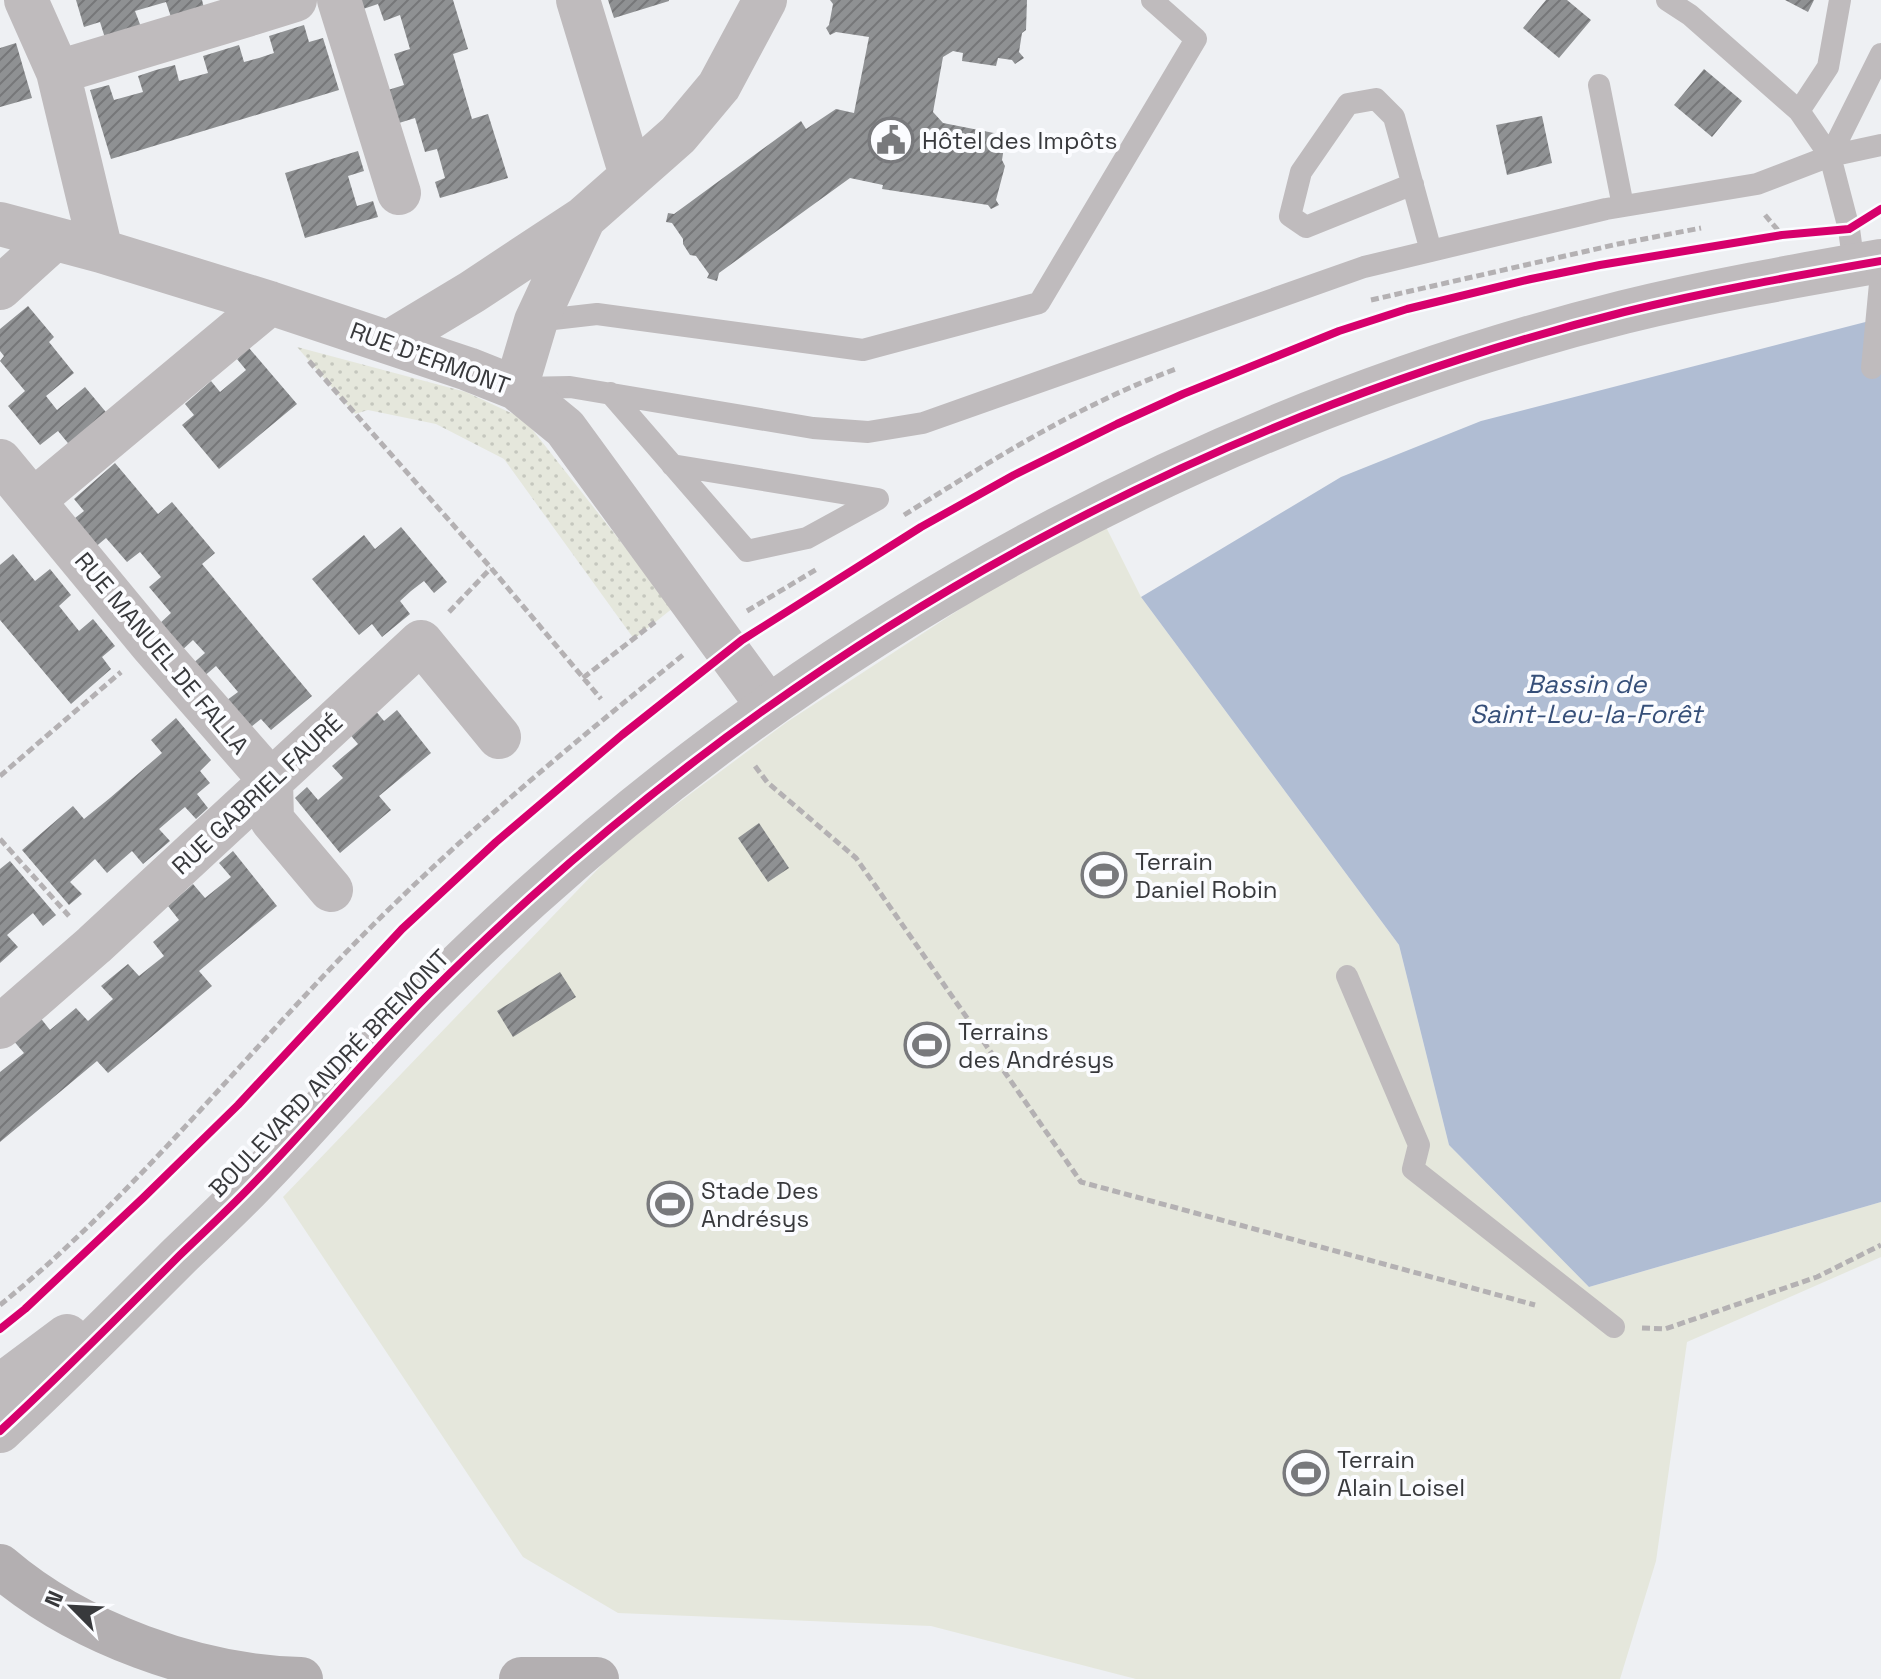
<svg xmlns="http://www.w3.org/2000/svg" width="1881" height="1679" viewBox="0 0 1881 1679" font-family="'Space Grotesk',sans-serif">
<style>
.grass{fill:url(#grass-dots)}
.garden{fill:#e5e7dc}
.water{fill:#b0bdd3}
.building{fill:url(#building-hatch)}
.lines{fill:none;stroke-linecap:round;stroke-linejoin:round}
.path{stroke:#b4b1b3;stroke-width:5;stroke-dasharray:8 4;stroke-linecap:butt}
.service{stroke:#bfbbbd;stroke-width:22}
.minor{stroke:#bfbbbd;stroke-width:44}
.tertiary{stroke:#bfbbbd;stroke-width:44}
.motorway{stroke:#b3afb1;stroke-width:44}
.cycleway-casing{stroke:#fbfcff;stroke-width:13}
.cycleway{stroke:#d6006c;stroke-width:8}
.labels{text-anchor:middle;dominant-baseline:central;stroke-width:8;stroke-linejoin:round;paint-order:stroke}
.poi-label{font-size:24px;fill:#38393c;stroke:#fbfcff;text-anchor:start}
.street-label{font-size:24px;fill:#38393c;stroke:#fbfcff}
.water-label{font-size:26px;font-style:italic;fill:#364f79;stroke:#fbfcff}
</style>
<defs>
<pattern id="grass-dots" width="8" height="8" patternUnits="userSpaceOnUse" patternTransform="scale(2)"><rect width="8" height="8" fill="#e5e7dc"/><path d="M2 2h.1M6 6h.1" fill="none" stroke="#c5c7be" stroke-width="1.8" stroke-linecap="round"/></pattern>
<pattern id="building-hatch" width="6" height="6" patternUnits="userSpaceOnUse" patternTransform="scale(2)"><rect width="6" height="6" fill="#8f9193"/><path d="M-1 1l2-2M0 6l6-6M5 7l2-2" fill="none" stroke="#767779"/></pattern>
</defs>
<rect width="100%" height="100%" fill="#eef0f3"/>
<!-- grass -->
<path class="grass" d="M297,347l169,45 58,27 149,189 -39,31 -130,-180 -68,-35 -68,-14 -13,4z"/>
<!-- garden -->
<path class="garden" d="M1101,517l40,80 258,348 50,200 140,142 292,-85v55l-194,85 -31,219 -36,118h-484l-205,-53 -313,-13 -95,-56 -240,-360 336,-350 168,-125z"/>
<!-- water -->
<path class="water" d="M1881,318v884l-292,85 -140,-142 -50,-200 -258,-348 200,-120 140,-56z"/>
<!-- building -->
<path class="building" d="M76,0h126l2,8 -33,9 -5,-15 -31,9 6,16 -36,11 -5,-16 -16,5z
M360,0h93l15,49 -15,5 19,65 16,-5 20,64 -68,20 -5,-16 10,-4 -8,-29 -12,3 -10,-34 -16,5 -11,-33 16,-5 -10,-31 16,-5 -10,-34 -16,6 -6,-17 -15,5z
M608,0h61v1l-55,17z
M830,0h197l-1,30 -4,3 -3,19 5,6 -9,6 -3,-4 -14,-2 -2,8 -34,-5 1,-8 -10,-2 -10,6 -10,55 10,11 56,11 5,-3 5,7 -4,3 -3,19 3,6 -9,34 3,5 -8,4 -3,-4 -106,-16 1,-4 -33,-7 -131,95 -2,8 -10,-3 2,-4 -13,-18 -6,-1 -7,-11v-5l-11,-16 -6,-1 2,-9 6,1 127,-93 5,8 30,-20 18,4 15,-76 -33,-5 -6,3 -4,-7 3,-3 4,-21z
M1546,0h21l24,20 -32,38 -36,-30z
M1785,0h29l-6,12z
M304,25l5,17 14,-4 16,52 -228,69 -21,-69 19,-5 5,15 29,-8 -5,-16 18,-6 19,-5 4,16 29,-8 -5,-17 36,-11 5,17 15,-4 15,-5 -5,-17z
M16,43l16,55 -32,9v-59z
M1704,69l38,32 -30,36 -38,-32z
M1542,116l10,47 -45,12 -11,-50z
M358,151l6,20 -16,5 9,30 16,-5 5,16 -73,21 -20,-65z
M28,306l26,31 -5,5 25,31 -28,23 11,14 28,-23 25,30 -38,31 -14,-17 -18,14 -32,-39 17,-15 -25,-30 4,-5 -4,-5v-22z
M249,348l48,56 -78,65 -37,-44 12,-10 -9,-11 26,-23 9,11 26,-22 -9,-11z
M115,463l43,51 14,-12 43,51 -13,11 110,132 -41,34 -10,-11 -14,11 -24,-27 15,-11 -22,-26 -14,12 -11,-13 14,-12 -12,-13 -13,12 -22,-27 13,-12 -22,-26 12,-10 -21,-25 -13,10 -21,-24 -13,11 -23,-27 14,-11 -10,-12z
M401,527l46,55 -13,11 -10,-12 -13,10 -11,10 10,13 -28,23 -10,-13 -13,11 -47,-56 52,-44 11,14z
M13,554l22,27 15,-12 21,26 -12,11 20,25 14,-12 22,27 -13,11 9,12 -40,35 -71,-84v-55z
M374,709l10,12 13,-11 34,43 -52,43 12,14 -51,43 -45,-55 12,-11 11,13 25,-22 -11,-12 26,-22 -11,-13z
M176,718l35,42 -11,11 10,12 -13,11 11,14 -12,11 -11,-12 -12,10 -14,12 11,12 -27,23 -11,-13 -25,22 -12,-14 -25,23 12,12 -13,11 -47,-55 51,-44 11,13 26,-21 52,-45 -11,-13z
M759,823l30,45 -21,14 -30,-44z
M233,851l44,55 -78,65 13,15 -104,87 -11,-12 -97,81v-70l24,-19 -12,-14 27,-23 11,14 26,-22 12,13 25,-22 -12,-13 27,-22 11,12 25,-20 -11,-14 26,-22 -11,-14 25,-22 12,14 26,-21 -12,-14z
M10,861l46,54 -13,11 -10,-13 -26,22 11,12 -18,16v-94z
M560,972l16,25 -63,40 -16,-26z"/>
<g class="lines">
<!-- path -->
<path class="path" d="M1765,215l17,20
M1371,300l247,-56 83,-16
M309,361l182,207 110,131
M904,515c87,-54 176,-111 272,-146
M747,611l70,-42
M449,612l42,-44
M583,678l72,-56
M755,766l12,16 89,76 225,324 454,123
M0,776l121,-104
M0,839l69,77
M0,1305c135,-109 243,-249 364,-371 99,-100 209,-191 319,-279
M1642,1328l23,1 152,-52 64,-32"/>
<!-- service -->
<path class="service" d="M1667,0l23,15 109,96 31,45
M1599,85l24,121
M1799,111l29,-44 12,-67
M1413,184l-107,43 -16,-11 11,-44 47,-68 28,-5 18,18 37,134
M1854,266l-5,-37 -19,-73 51,-102
M536,321l61,-7 266,36 176,-47 157,-264 -44,-39
M1872,368l9,-95
M521,388l49,-1 243,41 55,4 55,-9 441,-156 242,-58 151,-25 73,-28 51,-11
M610,393l137,158 60,-13 71,-39 -206,-34
M1347,976l72,169 -6,24 201,158"/>
<!-- minor -->
<path class="minor" d="M26,0l32,72 192,-58 -4,-14
M339,0l60,193
M578,0l53,175
M250,14l45,-14
M58,72l43,179
M0,224l101,27 169,52 198,66 48,19 49,40 203,278
M0,288l53,-48
M389,342l83,-50 112,-74 94,-83 41,-49 46,-86
M516,388l20,-67 48,-103
M0,461l152,184 119,136 1,39 59,70
M34,500l236,-197
M0,1027l94,-82 327,-303 78,95"/>
<!-- tertiary -->
<path class="tertiary" d="M0,1386l67,-50
M0,1431c62,-57 120,-116 179,-175 25,-24 50,-47 74,-72 61,-62 116,-130 178,-192 32,-32 66,-64 99,-94 311,-281 688,-484 1094,-586 85,-21 171,-36 257,-51"/>
<!-- motorway -->
<path class="motorway" d="M0,1566c78,67 199,111 301,113
M521,1679h76"/>
<!-- cycleway casing -->
<g class="cycleway-casing">
<path id="cycleway" d="M0,1329l25,-20 118,-111 95,-93 164,-176 94,-87 126,-107 120,-95 179,-113 93,-52 103,-51 66,-30 156,-63 68,-22 124,-30 69,-14 182,-30 67,-6 32,-20
M0,1431c62,-57 120,-116 179,-175 25,-24 50,-47 74,-72 61,-62 116,-130 178,-192 32,-32 66,-64 99,-94 311,-281 688,-484 1094,-586 85,-21 171,-36 257,-51"/>
</g>
<!-- cycleway -->
<use href="#cycleway" class="cycleway"/>
</g>
<!-- icons -->
<defs>
<g id="civic-ring" transform="scale(2.3)"><circle r="9.5" fill="#fbfcff" stroke="#78797c" stroke-width="1.5"/><path d="M-.6-6.5H3V-4.5H.6V-3L4-1V1h2V6H-6V1h2V-1L-.6-3ZM-1.2 2.5V6h2.4V2.5Z" fill="#78797c"/></g>
<g id="stadium-ring" transform="scale(2.3)"><circle r="9.5" fill="#fbfcff" stroke="#78797c" stroke-width="1.5"/><path d="M0-5a6.5 5 0 1 0 0 10a6.5 5 0 1 0 0-10ZM-3.5-1.8h7v3.6h-7Z" fill="#78797c"/></g>
</defs>
<g fill-rule="evenodd">
<use href="#civic-ring" x="891" y="140"/>
<use href="#stadium-ring" x="1104" y="875"/>
<use href="#stadium-ring" x="927" y="1045"/>
<use href="#stadium-ring" x="670" y="1204"/>
<use href="#stadium-ring" x="1306" y="1473"/>
</g>
<g class="labels">
<!-- poi labels -->
<g class="poi-label">
<text x="922" y="140">Hôtel des Impôts</text>
<text x="1135" y="861">Terrain<tspan x="1135" dy="28">Daniel Robin</tspan></text>
<text x="958" y="1031">Terrains<tspan x="958" dy="28">des Andrésys</tspan></text>
<text x="701" y="1190">Stade Des<tspan x="701" dy="28">Andrésys</tspan></text>
<text x="1337" y="1459">Terrain<tspan x="1337" dy="28">Alain Loisel</tspan></text>
</g>
<!-- street labels -->
<g class="street-label">
<text transform="translate(430 358) rotate(20)">RUE D'ERMONT</text>
<text transform="translate(162 653) rotate(50)">RUE MANUEL DE FALLA</text>
<text transform="translate(257 794) rotate(-43)">RUE GABRIEL FAURÉ</text>
<text transform="translate(329 1073) rotate(-46)">BOULEVARD ANDRÉ BREMONT</text>
</g>
<!-- water labels -->
<g class="water-label">
<text x="1586" y="684">Bassin de<tspan x="1586" dy="30">Saint-Leu-la-Forêt</tspan></text>
</g>
</g>
<!-- north arrow -->
<g transform="translate(72 1607) rotate(294)" stroke="#fbfcff" stroke-width="6" paint-order="stroke">
<path d="M0-6L14 30L0 20L-14 30Z" fill="#38393c"/>
<text y="-12" font-size="22" font-weight="bold" text-anchor="middle" fill="#38393c">N</text>
</g>
</svg>
